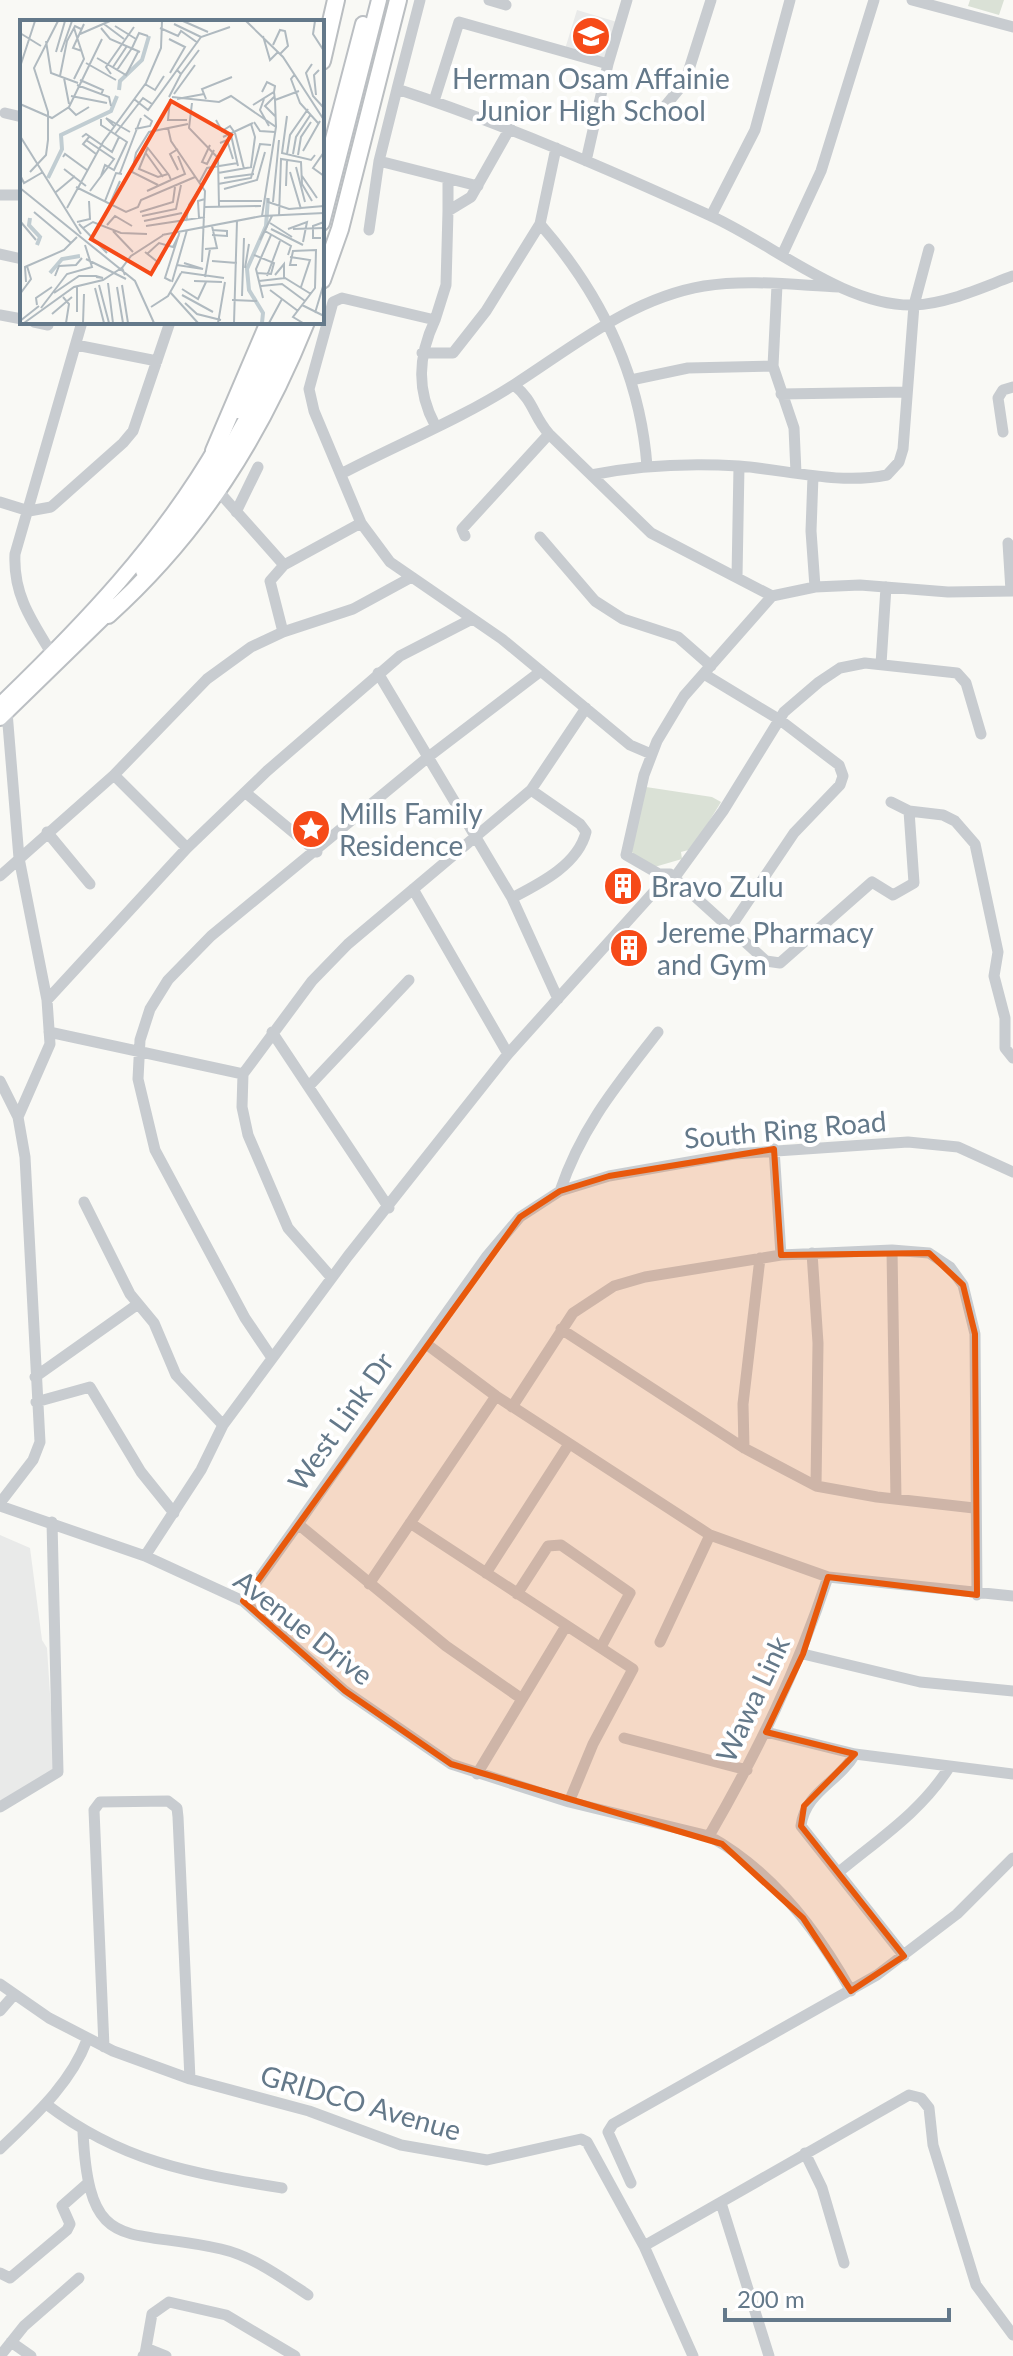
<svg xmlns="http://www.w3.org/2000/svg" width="1013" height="2356" viewBox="0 0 1013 2356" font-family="Lato,sans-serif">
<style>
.built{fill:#e9eae9}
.green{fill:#dae1d6}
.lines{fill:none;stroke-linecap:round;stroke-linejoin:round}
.major-casing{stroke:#bbbfc3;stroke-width:18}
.highway-casing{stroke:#babec1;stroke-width:20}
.minor{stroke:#c8ccd0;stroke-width:11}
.major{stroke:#fff;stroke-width:14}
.highway{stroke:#fff;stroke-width:16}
.marked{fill:#e8590c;fill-opacity:0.2;stroke:#e8590c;stroke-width:6;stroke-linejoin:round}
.labels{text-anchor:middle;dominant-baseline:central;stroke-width:8;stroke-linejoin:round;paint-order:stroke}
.poi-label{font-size:28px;fill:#64798a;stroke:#fff;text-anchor:start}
.street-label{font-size:28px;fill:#64798a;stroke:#fff}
.inset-river{fill:none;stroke:#c1cdd2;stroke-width:4}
.inset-road{fill:none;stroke:#b0bac0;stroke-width:2}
.view{fill:#f64a18;fill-opacity:0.15;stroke:#f64a18;stroke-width:4}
.inset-edge{fill:none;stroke:#64798a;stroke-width:4}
</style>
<rect width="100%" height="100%" fill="#f9f9f5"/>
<!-- built -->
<path class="built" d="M577,10l40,12 -12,39 -40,-12z
M0,1535l30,13 12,92 5,8 8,123 -55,31z"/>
<!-- green -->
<path class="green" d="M970,0h34l-5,15 -31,-9z
M646,787l66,10 9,5 -29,47 -11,3 1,7 -31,9 -23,-19z"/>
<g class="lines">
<!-- major casing -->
<g class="major-casing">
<path id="major" d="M322,181l41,-157
M322,223l57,-223
M237,411l44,-89
M143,571c63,-73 112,-159 148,-249
M0,705c83,-80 161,-161 219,-262
M0,718l115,-112"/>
</g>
<!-- highway casing -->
<g class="highway-casing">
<path id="highway" d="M322,61l14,-61
M322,280l18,-51 58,-229
M214,451l55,-129
M108,615c92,-83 152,-179 198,-293"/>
</g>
<!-- minor -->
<path class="minor" d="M489,0l17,5
M912,0l101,27
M397,89l23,-89
M434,101l25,-79 149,42
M661,111l24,-29 26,-82
M5,113l17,4
M379,161l99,25
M586,161l22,-97 19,-64
M448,179v32
M0,195h22
M711,216l44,-86 35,-130
M540,224c60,69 100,150 107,242
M369,230l10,-69 18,-72c107,35 211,80 314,127 62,28 134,91 203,89 33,-1 69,-18 99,-29
M783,253l38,-82 53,-171
M0,254l22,5
M777,285l-4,81 21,62 2,45
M0,315l22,4
M435,320l11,-35 2,-74 23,-14 39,-69
M34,322l14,3
M76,345l81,16
M422,353h31l33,-42 54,-87 16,-76
M631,380l57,-12 85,-2
M514,385c20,16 19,31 35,49l102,99 121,63
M781,394l125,-2
M435,425c-19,-35 -17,-69 0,-105l-93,-22 -9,4 -24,87 5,22 47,112 29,39 112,77 128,106 21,9
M1003,432l-5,-34 5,-8 10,-3
M341,474c57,-30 120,-55 174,-90 59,-38 117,-86 189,-98 44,-7 91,-1 135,1
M591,475c49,-10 99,-12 148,-9 49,4 100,19 148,9l12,-13 4,-13 11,-144 15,-56
M813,476l-2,55 4,56
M219,492l65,73 77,-42
M0,502l29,9 22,-4 72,-64 10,-12 37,-109
M236,512l22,-45
M465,536l-3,-7 87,-95
M540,537l55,64 28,18 55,18 33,29
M1008,543l3,48
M737,577l2,-111
M283,632l-13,-51 14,-16
M52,654c-21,-34 -39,-60 -37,-100l67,-232
M881,664l5,-77
M378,673l134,225 46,101
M704,674l76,46 59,45 4,11 -3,9 -46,48 -64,95
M7,712l12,146 28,142 3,44 -32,73
M114,775l73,73
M246,793l71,59
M891,802l18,9 34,4 12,6 20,23 23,108 -4,24 11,42v30l8,10
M47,832l43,52
M670,874l96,87 14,2 92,-81 21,13 21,-12 -5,-72
M0,876l114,-101 93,-96 44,-32 32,-15 70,-23 57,-31
M675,877l48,-66 61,-99 35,-30 21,-14 25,-5 92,10 9,10 15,51
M413,889l95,165
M512,898c27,-14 66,-33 74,-66l-6,-8 -49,-34
M47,1000l140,-152 80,-77 133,-115 72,-37
M49,1032l194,42
M272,1032l117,176
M0,1081l18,36 7,40 15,285 -7,18 -33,43
M310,1085l99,-105
M774,1149l7,106
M560,1191c22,-65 57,-106 98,-159
M84,1202l46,92 24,29 22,52 47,50
M892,1250l4,249
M812,1253l6,90 -2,143
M331,1277l-43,-49 -40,-93 -6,-28 1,-33 69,-93 36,-37 183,-154 55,-82
M561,1329l183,119 72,38 61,11 97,11
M425,1343l62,-87 33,-39 40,-26 49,-15 125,-22 174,-12 50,5 55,25
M272,1358l-27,-40 -90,-168 -17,-71 2,-39 10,-31 18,-29 43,-44 216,-178 114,-87
M35,1377l103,-73
M36,1402l54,-15 51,85 33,41
M512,1407l61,-94 41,-27 31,-9 136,-22 111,-5 37,3 21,14 13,18 12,49 2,261
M744,1448l-1,-44 17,-146
M0,1506l145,50 98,45 102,90 106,73 118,38 140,34c62,34 108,94 142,155
M410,1523l223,146 -40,75 -24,58
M145,1556l56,-86 22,-45 125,-169 160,-202 162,-180h-11l-33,-19 18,-80 13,-34 27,-45 88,-100 43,-9 45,-2 88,7 65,-1
M486,1573l83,-129
M369,1584l127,-188
M517,1594l31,-48 13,-1 69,48 -29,54
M243,1601l55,-77
M660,1642l50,-107
M803,1654l117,28 93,9
M522,1699l-76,-53 -148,-122 127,-181 71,53 214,139 118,42 185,19
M766,1732l89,22 158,20
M624,1738l123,32
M855,1754c-16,28 -50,38 -54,72l103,130
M477,1774l89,-148
M0,1807l58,-35 -6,-250
M709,1836c49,-85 88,-165 119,-259
M839,1872c41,-34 82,-60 111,-106
M0,1984l49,34 64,33 77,28 119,32 92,34 86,15 94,-21 6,3 57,104 49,110
M0,2011l13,-15
M104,2047l-10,-237 6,-8 68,-1 9,7 1,9 12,262
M46,2104c76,58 144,69 236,84
M83,2132c6,125 43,95 138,117 31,7 60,28 87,46
M0,2149c33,-32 70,-64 87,-109
M805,2153l17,35 22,75
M631,2183l-23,-51 5,-8 264,-149 80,-61 56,-56
M721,2203l48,153
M644,2246l265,-151 12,3 8,10 4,37 43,140 37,50
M0,2273l10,5 57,-48 3,-6 -8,-18 25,-22
M11,2342l20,14
M145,2354l7,-40 17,-12 57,13 69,41
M0,2356l24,-30 55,-48
M143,2356l8,-6 15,6"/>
<!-- major -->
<use href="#major" class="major"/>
<!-- highway -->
<use href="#highway" class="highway"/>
</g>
<!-- marked area -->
<path class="marked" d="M774,1149l7,106 148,-2 34,32 12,49 2,261 -149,-18 -25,77 -37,78 89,22 -51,52 -3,20 103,130 -53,35 -48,-73 -81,-74 -271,-80 -106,-73 -102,-90 277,-384 40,-26 49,-15z"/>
<!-- icons -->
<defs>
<g id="school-disc" transform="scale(2)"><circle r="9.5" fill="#f64a18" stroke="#fff"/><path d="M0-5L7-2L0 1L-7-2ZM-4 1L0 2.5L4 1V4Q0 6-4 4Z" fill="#fff"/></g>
<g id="sight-disc" transform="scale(2)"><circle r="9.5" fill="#f64a18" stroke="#fff"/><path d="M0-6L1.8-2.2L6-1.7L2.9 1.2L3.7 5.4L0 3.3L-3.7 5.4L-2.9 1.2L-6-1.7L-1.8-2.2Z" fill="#fff"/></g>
<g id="building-disc" transform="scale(2)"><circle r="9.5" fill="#f64a18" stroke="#fff"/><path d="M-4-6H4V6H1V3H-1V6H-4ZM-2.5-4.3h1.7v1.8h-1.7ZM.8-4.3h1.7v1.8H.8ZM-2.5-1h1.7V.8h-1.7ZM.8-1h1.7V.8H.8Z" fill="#fff"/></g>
</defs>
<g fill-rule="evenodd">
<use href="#school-disc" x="591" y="36"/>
<use href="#sight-disc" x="311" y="829"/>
<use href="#building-disc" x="623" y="886"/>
<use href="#building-disc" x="629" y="948"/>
</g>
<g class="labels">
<!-- poi labels -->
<g class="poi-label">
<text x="591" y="78" text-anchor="middle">Herman Osam Affainie<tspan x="591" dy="32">Junior High School</tspan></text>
<text x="339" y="813">Mills Family<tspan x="339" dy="32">Residence</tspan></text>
<text x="651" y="886">Bravo Zulu</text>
<text x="657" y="932">Jereme Pharmacy<tspan x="657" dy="32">and Gym</tspan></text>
</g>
<!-- street labels -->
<g class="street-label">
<text transform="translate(785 1129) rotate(-5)">South Ring Road</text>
<text transform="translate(340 1421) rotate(-55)">West Link Dr</text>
<text transform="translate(304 1627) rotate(38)">Avenue Drive</text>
<text transform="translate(752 1699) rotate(-65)">Wawa Link</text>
<text transform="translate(361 2102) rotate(16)">GRIDCO Avenue</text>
</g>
</g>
<!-- overview -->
<g transform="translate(20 20)">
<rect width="304" height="304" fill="#f9f9f5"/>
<path class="inset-river" d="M99,70l1,-9 22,-21 7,-24M28,158l14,-29 -1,-14 50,-24 6,-15M10,198l-1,7 11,12 -3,8M30,253l12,-14 18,-3M242,303l1,-10 -14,-23 -2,-21 19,-43 2,-28"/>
<path class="inset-road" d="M163,1l25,11M226,1l37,36 41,63M295,1l-2,13 11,17M84,4l20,15M154,4l27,13M95,6l21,13M54,8l10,31 -10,20M81,8l9,11 30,13M140,8l18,8 3,-5 17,12M0,13l21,13M60,14l30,-13M243,16l7,24 8,-8M149,19l16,8 -15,26M26,21l5,32 27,10M253,25l7,-15 5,1 3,15 -8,8M112,28l7,-15 9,3M62,31l-9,-3 11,-24M36,32l9,-31M41,32l11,-31M77,38l29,17 12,-23M66,43l30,17M292,44l-6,9 7,23 10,11M0,47l15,-46M93,47l14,-21M97,50l15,-22M91,54l-5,-7 28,-40M161,54l18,-24M275,54l-4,5 9,24 18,20M40,56l7,-35 8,-15 6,3M44,58l5,26M60,60l23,10 -2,5M125,64l10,6 9,-14M57,65l32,12 2,9M242,72l5,-10 8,4 -1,6M154,74l21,-29M296,75l-2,-20 5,-5M51,76l36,7M149,77l12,-23 -4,-4M152,77l47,5 12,-6 45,31 -14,89M254,77l-9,9 10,10M114,79l14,11 53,-73 29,-10M150,79l-2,21h19M157,79l27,-5M186,79l-4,-10 30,-12M244,79l-4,11 9,16M172,83l-3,25 29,30 1,48M0,84l32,14 17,-11 33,-68M233,85l21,-13 1,8M48,87l8,8 13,-8M267,96l-5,37 29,7 4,-5M81,99v6l26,17 -13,28 -9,-5 -4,11M196,100l6,11 8,-5 5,7M234,102l6,9 15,1M94,106l-8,-8 24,14M256,107l-1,-27 24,-9M148,108l3,13 34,50 -3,71M115,109l15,-3 2,-5 -8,-6M215,113l9,36M95,114l28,-36 9,6M211,115l7,31M0,116l61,98M62,117l4,-3 26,18 7,-15M69,117l-6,7 13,10M203,117l30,-14M66,120l28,19 -24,32M200,123l7,-3 6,19M190,125l-8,17 5,2 7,-14M127,127l22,28M128,127l-9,22 19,8 10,-3M283,131l17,-30M125,132l18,25M304,132l-11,16 11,8M267,134l3,-19 18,-26M273,134l3,-17 15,-23M278,135l3,-18 10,-15M43,137l2,-3 22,16M231,147l4,-30 -4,-13M276,147l9,35M44,149l22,17M158,150l-8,-16 8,-5M10,152l16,-17 2,-15v-28l-14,-44 24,-47M270,152l11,37M100,153l21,-55M198,153l34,-6M0,155l4,8 19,-11M149,155l2,5 14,-6 -7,-18M282,156l15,22M204,158l30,-4M179,163l8,-15 31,-5M198,164l33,-6 9,-34 11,1M138,165l-26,-13 4,-19 13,-21 39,-8M266,166l1,-26M56,167l50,25 12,-5 3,-7 54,-23M0,168l115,93 19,42M204,169l33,-9 8,-28M127,171l24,-11M36,172l19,-16M248,178v4l21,7 35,-3M85,181l11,-28 6,1M198,181h44M253,182l6,-62M90,184l10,-23M185,187l56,-1M47,188l36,-66 43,-59 15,-35 1,-27M14,192l37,31M120,192l33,-10 2,-15M122,196l34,-7 5,-24M259,196l2,-57 20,3 1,22 10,17M179,198l-1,-17 7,-2M0,201l16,19M124,201l38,-8M166,201l3,-16 13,-20M57,202l13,-3 -1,-18M250,203l22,14M59,204l28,29M87,205l8,-9 17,10M126,206l59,-9M63,208l10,-6 28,11 26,1M251,209l32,16M268,209l19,-7 -4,20M273,209l31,-1M93,211l20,21M245,211l26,15 -3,9M142,215l100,-19 62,-3M192,215l15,1v-5l-15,-1M301,218h-8v-12l11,-4M240,220l12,-24M185,229l12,-1 -5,-22M125,232l14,11 7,-15M127,234l12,-11 14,4 6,-12M234,235l20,8 -3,11 -14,-1M270,237l20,3 -9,27M66,239l40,20M192,241l25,2M157,245l26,4 -19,-6M277,245h-7l3,-14 23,-1 -1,38 -22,29 10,6M225,248l4,-24M161,252l43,6M105,255l-3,-7 9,-12 34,-22M255,255l9,-11v14M35,256l4,-10 17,-1 6,-7M247,256l13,-35M185,257l5,-28M151,261l-6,-3 15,-47M174,261l28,1M239,261l26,-3 26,16M6,262l-1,-15 39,-17 13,-13M152,262l15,-52M88,263l5,40M79,265l10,38M102,265l6,38M241,266l21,-2 23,17M57,267v25M97,267l6,36M75,268l9,35M162,269l16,10 8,-17M250,270l28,21M150,272l28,31M34,273l25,-17h17l7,2 -7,-1M0,274l11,-15 -4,-13M162,275l31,17M222,276l2,-58M43,277l6,7 -3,19M243,278l-7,-29 15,-34M212,280l25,1M165,283l12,11 24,6M17,285l-1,-7 16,-11M282,285l22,11M131,287l17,-11 13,-23M21,288l26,-34 25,-7 -7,-22M295,293l9,-30M32,294l20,-17M0,301l19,-15M4,303l50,-36 29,-7 20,-13M63,303l1,-29M198,303l7,-41M214,303l3,-102M249,303l13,-24"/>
<path class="view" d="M151,81l60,34 -80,139 -60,-35z"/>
<rect width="304" height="304" class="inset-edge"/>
</g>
<!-- scale -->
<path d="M725 2308v12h224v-12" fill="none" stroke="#64798a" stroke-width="4"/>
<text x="737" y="2308" font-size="24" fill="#64798a" stroke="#ffffff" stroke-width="6" paint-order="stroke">200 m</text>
</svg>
